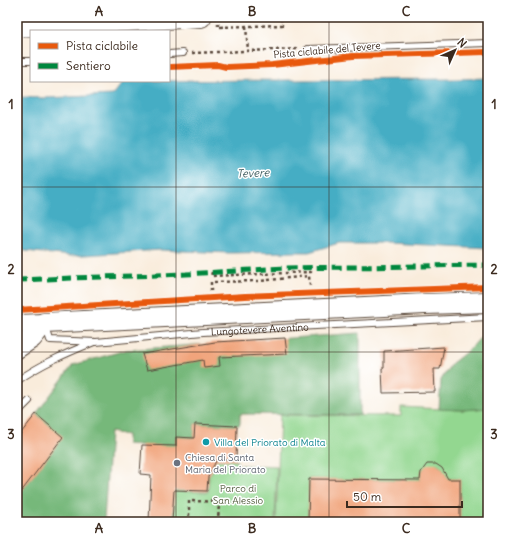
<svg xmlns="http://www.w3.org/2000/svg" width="505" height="539" viewBox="0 0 505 539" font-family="Delius,sans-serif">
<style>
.green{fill:#93d790;stroke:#678057}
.forest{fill:#76b87a;stroke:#58714c}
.water{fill:#44adc4;stroke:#406c71}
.building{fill:#f1a47c}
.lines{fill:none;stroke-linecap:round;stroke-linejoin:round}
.lane-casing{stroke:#58473a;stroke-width:8}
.secondary-casing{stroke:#58473a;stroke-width:20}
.primary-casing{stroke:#58473a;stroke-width:22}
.path{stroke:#58473a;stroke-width:2.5;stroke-dasharray:3 3;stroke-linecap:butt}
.lane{stroke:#fff;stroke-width:6}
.secondary{stroke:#fff;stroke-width:18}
.primary{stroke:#fff;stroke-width:20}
.quiet{stroke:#00873e;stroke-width:5;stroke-dasharray:10 5;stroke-linecap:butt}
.cycleway-casing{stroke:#fff;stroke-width:8}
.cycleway{stroke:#e8590c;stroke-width:6}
.grid{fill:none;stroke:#3b2a1e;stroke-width:1;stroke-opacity:0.55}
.culture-dot{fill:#0f9aa8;stroke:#fff;stroke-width:1.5}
.worship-dot{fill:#6b7280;stroke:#fff;stroke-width:1.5}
.labels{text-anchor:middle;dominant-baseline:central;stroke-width:3;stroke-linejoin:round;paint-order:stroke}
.street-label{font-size:10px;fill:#3b2a1e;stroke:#fff}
.culture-label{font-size:10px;fill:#0d838f;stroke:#fff;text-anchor:start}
.worship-label{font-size:10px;fill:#5b616d;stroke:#fff;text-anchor:start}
.park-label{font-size:10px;fill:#555e40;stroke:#fff}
.water-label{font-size:11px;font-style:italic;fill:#3f5e60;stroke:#fff}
.neatline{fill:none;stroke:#3b2a1e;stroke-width:1.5}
.grid-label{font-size:13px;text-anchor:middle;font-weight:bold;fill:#3b2a1e}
</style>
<rect width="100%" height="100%" fill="#fff"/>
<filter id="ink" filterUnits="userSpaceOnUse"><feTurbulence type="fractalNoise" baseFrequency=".025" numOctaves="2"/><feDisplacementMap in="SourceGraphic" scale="8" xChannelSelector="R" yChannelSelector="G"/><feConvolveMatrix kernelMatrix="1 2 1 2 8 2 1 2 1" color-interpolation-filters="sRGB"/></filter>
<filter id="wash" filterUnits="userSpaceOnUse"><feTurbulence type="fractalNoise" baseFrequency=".012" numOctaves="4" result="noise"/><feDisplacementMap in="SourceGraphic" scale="16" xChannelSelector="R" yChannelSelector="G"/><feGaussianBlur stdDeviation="0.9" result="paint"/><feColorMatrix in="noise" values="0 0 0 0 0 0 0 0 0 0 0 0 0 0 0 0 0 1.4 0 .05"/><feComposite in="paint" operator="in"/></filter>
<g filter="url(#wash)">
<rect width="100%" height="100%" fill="#f9ecdb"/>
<!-- green -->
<path class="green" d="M401,407l61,3 26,-2v114h-28v-43h-12l-6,-11 -6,-4 -9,1 -6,7 -1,8 -111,-1 -1,43h-32l4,-107 121,1z
M212,460l25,1v4l40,1 -2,56h-102l2,-31 33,1 1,-18 2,-1 4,-7z"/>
<!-- forest -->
<path class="forest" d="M360,333v82l-120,-1v10l-3,2 -42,-2 -1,14 -18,-1v11l-49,-4v-9l-17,-3 -6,88 -13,2h-74v-25l45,-60 -26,-23 37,-49 53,-15z
M488,334v74l-26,2 -23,-1 2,-29 10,-16 19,-15 13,-14z"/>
<!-- water -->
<path class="water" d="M488,78v170l-102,-5h-47l-30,9h-14l-66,1 -68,-3 -91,6 -53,-6v-153l28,1 68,-3 11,-14 332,-2z"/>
<g id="blocks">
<!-- building -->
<path class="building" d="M285,338l2,16 -68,3 1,9 -16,2 -1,-8 -56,10 -5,-16 73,-12z
M444,347l-4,22h-6l1,23 -52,1 -1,-25h2v-17z
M36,414l27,23 -46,60v-59z
M195,424l42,2 -1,34 -19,-1 -9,18 -1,14 -33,-1 -2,32h-23l2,-47 -11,-1 2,-29 34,1v-9l18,1z
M427,464h9l6,4 6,11h12v43h-152l1,-43 111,1 1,-8z"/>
</g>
</g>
<g filter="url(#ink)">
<use href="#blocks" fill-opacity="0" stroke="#58473a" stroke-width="1"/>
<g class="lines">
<!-- lane casing -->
<g class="lane-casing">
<g id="lane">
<path d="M308,49l32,-1"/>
<path d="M169,54l14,-1"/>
<path d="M341,57l-1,-9 148,-5"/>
<path d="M17,61h14"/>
<path id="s1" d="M46,327l4,13 46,2 107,-10 285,-15"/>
<path d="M17,381c24,-17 50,-28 77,-39"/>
<path d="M17,413l12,-12"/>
</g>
</g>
<!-- secondary casing -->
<g class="secondary-casing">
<path id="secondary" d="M17,324l27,-1"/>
</g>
<!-- primary casing -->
<g class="primary-casing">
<path id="primary" d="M17,27l184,-10
M17,348l15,-10 12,-15 381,-19 63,-2"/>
</g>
<!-- path -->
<path class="path" d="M218,23v4l64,-2 -1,-8
M246,26l2,25
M192,53l107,-4
M212,272l-1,4 100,-4v-5
M211,291v-9l48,-1 50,-5 1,10
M189,522v-21l47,1
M218,522l1,-20
M485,522l3,-33"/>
<!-- lane -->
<use href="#lane" class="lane"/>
<!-- secondary -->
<use href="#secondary" class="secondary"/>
<!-- primary -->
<use href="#primary" class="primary"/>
<!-- quiet -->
<path class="quiet" d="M17,280l169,-6 99,-6 203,-3"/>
<!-- cycleway casing -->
<g class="cycleway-casing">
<path id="cycleway" d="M169,67l49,-2 8,2 46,-2 81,-9 135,-4
M17,310l228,-14 243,-9"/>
</g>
<!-- cycleway -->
<use href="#cycleway" class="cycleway"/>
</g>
</g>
<!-- grid -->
<path class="grid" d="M176,17v505M329,17v505M17,187h471M17,352h471"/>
<!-- markers -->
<circle class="culture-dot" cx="206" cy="442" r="4"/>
<circle class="worship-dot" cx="177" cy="463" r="4"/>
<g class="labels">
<!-- street labels -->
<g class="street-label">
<text transform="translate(327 50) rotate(-5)">Pista ciclabile del Tevere</text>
<text stroke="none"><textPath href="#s1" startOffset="224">Lungotevere Aventino</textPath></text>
</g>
<!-- culture labels -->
<g class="culture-label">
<text x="214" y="442">Villa del Priorato di Malta</text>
</g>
<!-- worship labels -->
<g class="worship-label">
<text x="185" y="457">Chiesa di Santa<tspan x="185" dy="12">Maria del Priorato</tspan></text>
</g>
<!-- park labels -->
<g class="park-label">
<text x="238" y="488">Parco di<tspan x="238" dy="12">San Alessio</tspan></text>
</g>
<!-- water labels -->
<g class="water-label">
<text transform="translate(253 173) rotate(-3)">Tevere</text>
</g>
</g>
<!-- margin -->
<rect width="505" height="539" fill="none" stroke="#fff" stroke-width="44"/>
<!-- legend -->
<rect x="30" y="30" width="140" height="52" fill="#ffffff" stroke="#b1aaa5"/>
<rect x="38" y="43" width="20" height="6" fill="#e8590c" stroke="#b1aaa5"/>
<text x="66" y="50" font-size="12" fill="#3b2a1e">Pista ciclabile</text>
<rect x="38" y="63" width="20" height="6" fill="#00873e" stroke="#b1aaa5"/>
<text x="66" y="70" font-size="12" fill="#3b2a1e">Sentiero</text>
<!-- north arrow -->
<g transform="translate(455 50) rotate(45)" stroke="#ffffff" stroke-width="3" paint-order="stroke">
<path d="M0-3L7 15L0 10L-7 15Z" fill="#3b2a1e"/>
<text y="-6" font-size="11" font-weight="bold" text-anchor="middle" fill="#3b2a1e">N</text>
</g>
<!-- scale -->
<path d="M347 501v6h115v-6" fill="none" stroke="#3b2a1e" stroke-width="2"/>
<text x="353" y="501" font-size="12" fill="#3b2a1e" stroke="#ffffff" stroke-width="3" paint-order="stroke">50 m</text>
<rect x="22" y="22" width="461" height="495" class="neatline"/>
<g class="grid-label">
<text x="99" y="16">A</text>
<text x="252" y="16">B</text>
<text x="406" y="16">C</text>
<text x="11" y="109">1</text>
<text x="494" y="109">1</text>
<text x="11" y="274">2</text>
<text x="494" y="274">2</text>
<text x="11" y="439">3</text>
<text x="494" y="439">3</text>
<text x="99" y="533">A</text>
<text x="252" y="533">B</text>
<text x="406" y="533">C</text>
</g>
</svg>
